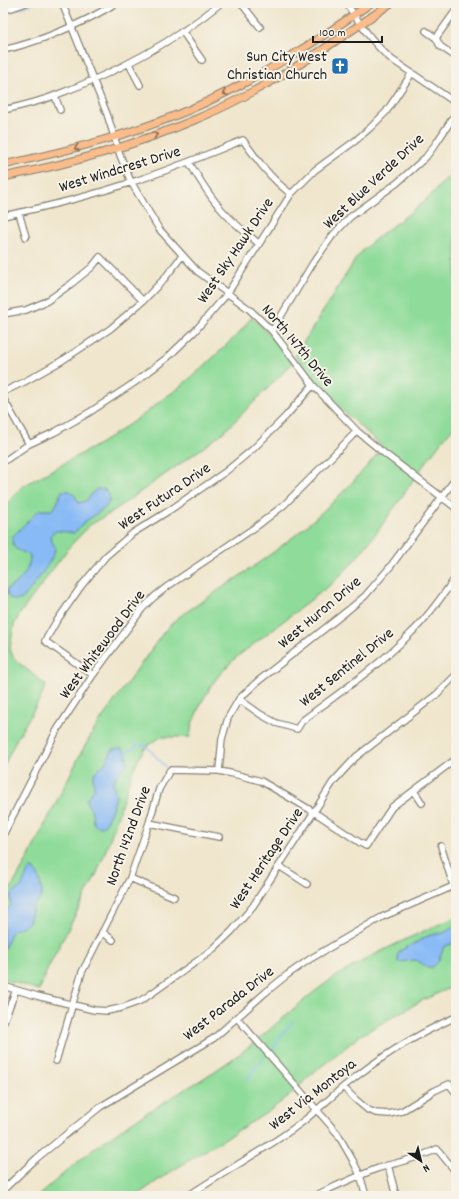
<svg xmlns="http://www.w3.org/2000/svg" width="459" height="1199" viewBox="0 0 459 1199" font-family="Dekko,sans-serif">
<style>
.green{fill:#8fdc9a;stroke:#567c5b}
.water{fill:#88baf5;stroke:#526b88}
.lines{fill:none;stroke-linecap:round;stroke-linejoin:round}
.stream{stroke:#88baf5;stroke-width:1.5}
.minor-casing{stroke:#868174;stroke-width:8}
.major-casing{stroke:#868174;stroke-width:9}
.minor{stroke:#fff;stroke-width:5.5}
.major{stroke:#f9bc8a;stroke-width:7}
.oneway{stroke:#8a6c53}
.labels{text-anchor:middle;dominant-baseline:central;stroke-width:4;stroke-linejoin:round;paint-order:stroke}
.poi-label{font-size:16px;fill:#1c1c1c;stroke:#f7f3e8;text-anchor:end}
.street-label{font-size:16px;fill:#1c1c1c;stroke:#f7f3e8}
</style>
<rect width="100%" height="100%" fill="#f7f3e8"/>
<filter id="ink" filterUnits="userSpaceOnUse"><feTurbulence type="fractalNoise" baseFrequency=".025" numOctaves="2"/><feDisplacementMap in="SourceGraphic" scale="8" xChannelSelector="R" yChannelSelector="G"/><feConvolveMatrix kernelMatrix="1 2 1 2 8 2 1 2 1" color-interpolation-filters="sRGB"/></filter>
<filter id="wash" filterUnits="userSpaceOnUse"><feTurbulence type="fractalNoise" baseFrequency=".012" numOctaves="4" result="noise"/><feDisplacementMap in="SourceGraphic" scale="16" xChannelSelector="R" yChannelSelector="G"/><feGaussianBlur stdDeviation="0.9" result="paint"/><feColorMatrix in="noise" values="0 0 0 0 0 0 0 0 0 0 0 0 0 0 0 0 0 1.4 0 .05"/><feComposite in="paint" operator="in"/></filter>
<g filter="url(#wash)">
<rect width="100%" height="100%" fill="#f0e6cd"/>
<!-- green -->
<path class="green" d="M456,167v257c-44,50 -74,112 -122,158l-101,78 -17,19 -4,6 -11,18 -9,21 -2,13h-29l-11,7 -5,4 -7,12 -6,12 -22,67 -13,34 -49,95 -9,22 -36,-11v-77l23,-40 57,-113 15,-25 65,-91 13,-14c33,-23 67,-44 99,-68 39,-29 77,-65 108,-104l-42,-38 -19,-21 -27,-32 62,-99c18,-21 41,-34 63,-52 13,-11 25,-25 36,-38z
M252,317l17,17 23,30 -64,64 -17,14 -102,72 -19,11 -20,21 -51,69 -5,10 -2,11 -2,13 4,10 32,26 -6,14 -24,41 -13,28v-259l11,-14 9,-9 78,-43 45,-30 14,-12 16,-11 25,-21 38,-36z
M456,917v68l-35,16 -60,34 -53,42 -13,14 -27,21 -104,64 -28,20h-98c27,-24 55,-48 85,-68 34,-23 71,-42 105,-66 36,-24 65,-56 101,-81 40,-26 83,-45 127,-64z"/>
<!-- water -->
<path class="water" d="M97,489l9,1 3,5v7l-3,5 -20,14 -12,12c-9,0 -17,-6 -24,3 1,5 4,8 5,12 1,9 -26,44 -33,51 -7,4 -17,-1 -15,-10 14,-8 23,-18 23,-34 -11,-5 -18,-4 -18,-18l27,-27h13c6,-5 6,-13 10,-19h8l5,5 4,7 7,-2 8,-10z
M122,748c4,4 6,10 5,15 -4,6 -11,11 -13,18 -2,5 2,10 2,15 -1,6 -9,28 -14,31 -14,-1 -7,-9 -11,-18 -2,-3 -4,-5 -5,-9l8,-11 -1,-13 2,-4 10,-9 7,-13 2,-1z
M31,869c9,1 9,15 11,24l-2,6 -7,8 -4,15 -3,3 -14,6 -9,20v-38l8,-8c0,-3 -1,-7 0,-10 3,-5 10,-6 12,-12 3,-5 2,-10 8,-14z
M456,925v19h-5l-7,3 -6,15 -5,5h-6l-11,-7 -18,2v-8l2,-3 30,-16 14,-2z"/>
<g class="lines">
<!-- stream -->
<path class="stream" d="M17,9l18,-6
M124,754l14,-9h7l21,22
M273,1049l8,-13 11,-14
M248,1079l7,-11 9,-10"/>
</g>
</g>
<g filter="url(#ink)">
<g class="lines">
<!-- minor casing -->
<g class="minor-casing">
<path id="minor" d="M62,3l45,111 13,41 11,27 28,47 38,42 52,38 23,22 41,54 44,46 23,19 76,58
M241,3l19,24
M346,3c14,20 26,40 45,56l65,44
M3,11l23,-8
M182,31l20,29
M426,31l10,7 4,8 16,11
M436,38l20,-28
M3,50c37,-8 81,-27 113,-47
M129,64l11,21
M55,96l5,14
M3,110c18,-4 36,-8 53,-15 59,-22 116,-52 165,-92
M189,162c9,15 17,29 28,42 11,15 27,27 41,39
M19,213l7,24
M3,216c43,-9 87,-20 129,-34 38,-12 74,-27 111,-42 15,21 27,38 48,54
M3,314l23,-4 21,-9 24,-17 21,-17 8,-10 43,44
M272,331l41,-68 20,-28 17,-18 47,-34 29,-26 11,-15 19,-29
M3,392l21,-10 39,-22 47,-31 33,-28 21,-22 18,-23
M3,398l26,46
M3,462l26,-18 26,-12 35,-20 44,-29 34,-26 27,-26 32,-37 64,-100 24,-24 40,-29 15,-13 16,-16 26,-39
M93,675l-48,-34 11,-19 26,-37 24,-29 27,-23 37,-23 55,-38 28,-23 33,-33 27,-31
M239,699l21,15 16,9 21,6 5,-8c38,-29 77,-55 110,-89 17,-16 30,-36 44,-55
M219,771l3,-32 6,-21 11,-19 18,-17 90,-71 18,-15 25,-29 66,-89
M414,791l8,12
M149,823l70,14
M3,835l54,-105 36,-55 49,-66 12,-12 14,-11 89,-60 27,-21 73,-74
M441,846l12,39
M279,866l28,18
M130,878l44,19
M102,932l11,8
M3,986l34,10 57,14 13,1 14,-3 17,-6 7,-4 65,-46 22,-21 21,-25 61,-94 19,-30 23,-25 80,-62 20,-20
M237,1018l100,115 15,26 8,16 6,21
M3,1023l13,-33
M56,1061l26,-89 48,-94 19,-55 10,-34 11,-19 49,1 15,3 27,7 53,31 45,30 7,4 26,-39 64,-48
M343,1087l12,12 13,11 8,3 13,1 13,-3 32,-20 15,-7 7,9
M388,1165l8,31
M3,1190l34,-32 63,-51 114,-69 52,-46 21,-17 23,-16 72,-42 74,-32
M188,1196c37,-25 77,-46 113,-73 14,-11 28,-24 42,-36 34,-28 72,-52 113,-70
M314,1196c22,-10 43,-20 65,-28 20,-6 40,-10 58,-19l19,23"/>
</g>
<!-- major casing -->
<g class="major-casing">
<path id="major" d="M3,165c64,-14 128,-30 188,-56 64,-28 123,-66 180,-106
M3,177c67,-13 133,-32 196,-59 69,-30 131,-72 192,-115"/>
</g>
<!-- minor -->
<use href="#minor" class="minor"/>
<!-- major -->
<use href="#major" class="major"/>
</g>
<!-- one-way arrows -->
<defs><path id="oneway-chevron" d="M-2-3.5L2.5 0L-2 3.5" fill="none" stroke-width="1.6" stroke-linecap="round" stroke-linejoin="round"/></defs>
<g class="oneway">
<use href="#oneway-chevron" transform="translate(225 93) rotate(155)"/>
<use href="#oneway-chevron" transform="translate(155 135) rotate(-19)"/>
<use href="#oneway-chevron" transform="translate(77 148) rotate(164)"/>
</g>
</g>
<!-- icons -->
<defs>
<g id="church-square" transform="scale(0.9)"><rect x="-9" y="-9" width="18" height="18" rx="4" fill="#1f6fb2" stroke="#f7f3e8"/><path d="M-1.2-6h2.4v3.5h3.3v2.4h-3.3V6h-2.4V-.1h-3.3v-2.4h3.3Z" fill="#fff"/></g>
</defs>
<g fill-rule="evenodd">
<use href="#church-square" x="340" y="66"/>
</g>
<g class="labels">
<!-- poi labels -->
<g class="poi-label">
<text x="327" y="57">Sun City West<tspan x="327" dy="18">Christian Church</tspan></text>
</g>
<!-- street labels -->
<g class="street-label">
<text transform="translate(120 170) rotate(-17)">West Windcrest Drive</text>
<text transform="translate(374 182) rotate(-43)">West Blue Verde Drive</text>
<text transform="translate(236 251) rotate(-56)">West Sky Hawk Drive</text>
<text transform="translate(297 346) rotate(50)">North 147th Drive</text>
<text transform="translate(165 497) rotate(-34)">West Futura Drive</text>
<text transform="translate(320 613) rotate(-40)">West Huron Drive</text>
<text transform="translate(103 645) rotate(-53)">West Whitewood Drive</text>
<text transform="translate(347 668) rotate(-39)">West Sentinel Drive</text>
<text transform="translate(129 836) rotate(-70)">North 142nd Drive</text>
<text transform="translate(267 859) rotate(-56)">West Heritage Drive</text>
<text transform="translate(229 1004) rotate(-38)">West Parada Drive</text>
<text transform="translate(313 1095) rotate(-38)">West Via Montoya</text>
</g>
</g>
<!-- margin -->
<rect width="459" height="1199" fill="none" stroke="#f7f3e8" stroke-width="16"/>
<!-- north arrow -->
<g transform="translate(421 1161) rotate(145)" stroke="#f7f3e8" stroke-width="3" paint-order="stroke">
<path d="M0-3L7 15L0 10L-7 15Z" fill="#1c1c1c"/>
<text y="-6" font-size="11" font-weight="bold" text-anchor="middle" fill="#1c1c1c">N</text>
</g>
<!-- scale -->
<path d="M313 36v6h69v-6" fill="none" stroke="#1c1c1c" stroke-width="2"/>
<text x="319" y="36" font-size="12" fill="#1c1c1c" stroke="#f7f3e8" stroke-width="3" paint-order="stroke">100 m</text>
</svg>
